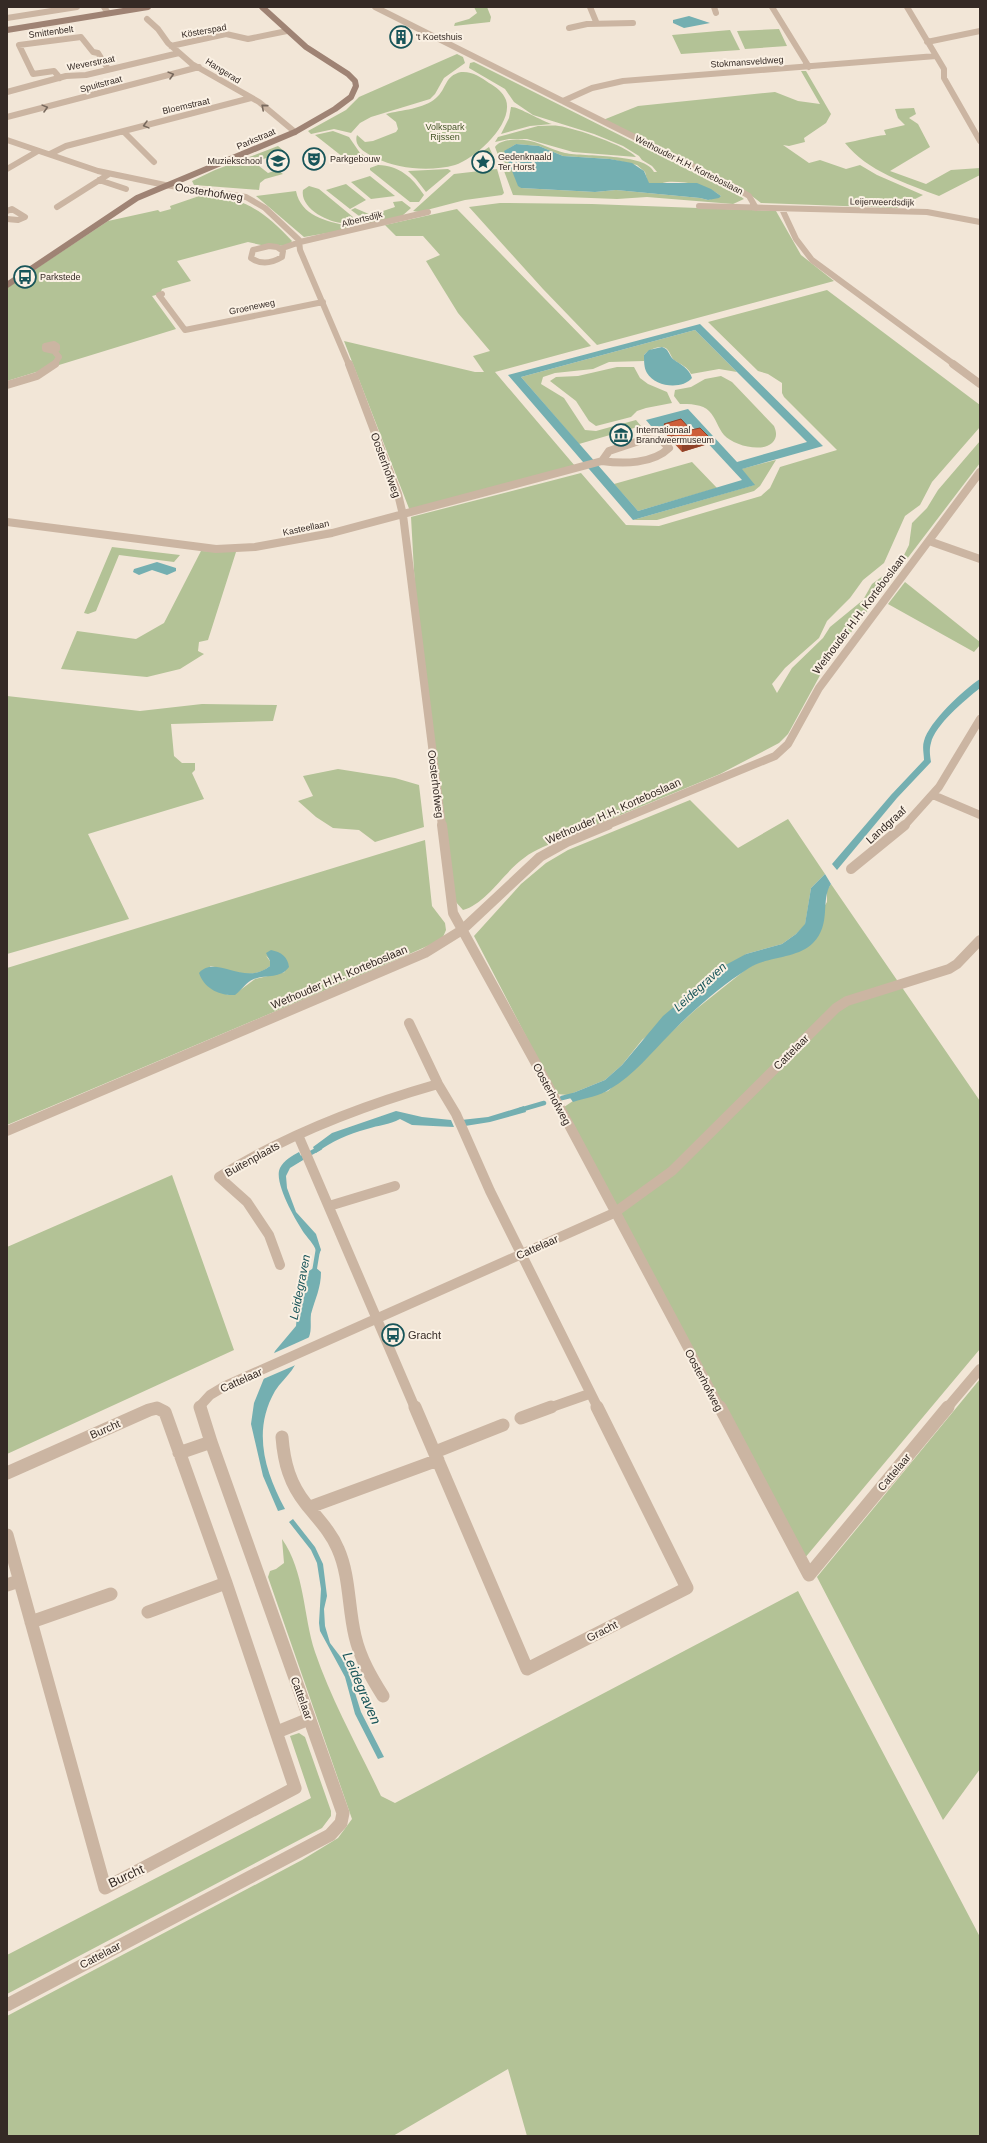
<svg xmlns="http://www.w3.org/2000/svg" width="987" height="2143" viewBox="0 0 987 2143" font-family="Arial,sans-serif">
<style>
.green{fill:#b3c296;fill-rule:evenodd}
.water{fill:#74afb1;fill-rule:evenodd}
.pier{fill:#f2e6d7}
.lines{fill:none;stroke-linecap:round;stroke-linejoin:round}
.stream{stroke:#74afb1;stroke-width:4.5}
.street-far3{stroke:#cbb5a2;stroke-width:6}
.street-far2{stroke:#cbb5a2;stroke-width:8}
.street-far1{stroke:#cbb5a2;stroke-width:10}
.street{stroke:#cbb5a2;stroke-width:13}
.secondary{stroke:#9f8374;stroke-width:6}
.wall{fill:#b15131}
.shaded-wall{fill:#904228}
.building{fill:#ce5e39;stroke:#904228}
.oneway{stroke:#78695d}
.labels{text-anchor:middle;dominant-baseline:central;stroke-width:4;stroke-linejoin:round;paint-order:stroke}
.far-street-label{font-size:9px;fill:#352a25;stroke:#faf0e3}
.far-poi-label{font-size:9px;fill:#352a25;stroke:#faf0e3;text-anchor:start}
.far-park-label{font-size:9px;fill:#445527;stroke:#faf0e3}
.street-label{font-size:11px;fill:#352a25;stroke:#faf0e3}
.poi-label{font-size:11px;fill:#352a25;stroke:#faf0e3;text-anchor:start}
.water-label{font-size:12px;font-style:italic;fill:#185559;stroke:#faf0e3}
.near-street-label{font-size:13px;fill:#352a25;stroke:#faf0e3}
.near-water-label{font-size:14px;font-style:italic;fill:#185559;stroke:#faf0e3}
</style>
<rect width="100%" height="100%" fill="#f2e6d7"/>
<!-- green -->
<path class="green" d="M474,7h13l4,10 -1,5 -36,4 1,-3 14,-4 8,-6z
M779,29l8,17 -42,3 -8,-18z
M730,30l10,20 -59,4 -9,-19z
M457,54l6,3 2,6 -21,15 -9,16 -5,5 -59,18 -11,6 -9,10 -17,-4 -23,5 -3,-3 38,-21 13,-13z
M474,62l263,132 7,5 -11,5 -86,-7 -30,2 -104,-4 -18,-48c5,-8 21,-8 29,-7 14,1 27,10 41,13 19,4 81,0 89,19h3l-5,-6 -10,-6 -3,-4 -16,-10 -29,-12 -61,-19 -19,-13 -9,-13 -36,-21 1,-5zM516,144l23,2 24,10 47,3 27,6 8,7 3,11c7,3 12,0 19,-1 17,-1 40,3 54,14l-13,4 -8,-2 -84,-8 -21,2 -74,-4 -16,-37z
M801,71h5l25,43 -5,9 -22,15 1,4 -16,4 -6,-1 26,18 11,-3 26,9 14,-4 17,10 46,20 -26,13 -136,-5 -13,-10 -145,-73 35,-14 137,-14 23,9 22,3z
M461,72c11,-1 20,5 28,11 7,4 14,9 17,17 8,24 -31,59 -51,65 -25,7 -57,4 -79,-7 -9,-4 -23,-11 -19,-23l8,7 8,-1 23,-9 2,-3 -2,-7 -10,-8c15,-4 38,-5 50,-16 11,-9 8,-22 25,-26z
M511,107c6,-1 31,14 41,17l-22,2 -29,8 8,-16z
M914,108l2,6 -7,4 9,6 12,23 -40,24 36,13 25,-14 29,-2v7l-41,21c-32,-12 -72,-25 -94,-53 14,-2 26,-7 41,-8l-2,-5 21,-5 -7,-7 -3,-9z
M538,126c7,0 14,-1 21,0 16,2 68,20 77,31l-63,-5 -46,-13h-18l-14,3 3,-5z
M333,131l16,6 11,16 15,9 -27,-1 -33,-26z
M278,146l7,6 -31,10 14,11 9,-3 6,4 -18,5 -5,4 -1,7 -65,-5 -2,-4 23,-11z
M489,147l6,13h-14l-8,-2z
M378,165c22,1 34,12 46,30l-5,7h-9l-40,-32v-2z
M448,169l3,2 -25,21 -10,-13 -8,-8z
M497,169l7,24 -2,2 -37,5 -46,12 -6,-1 41,-37z
M370,176l25,20 -24,3 -20,-17z
M346,184l20,16 -16,9 -24,-19z
M309,186l10,3 34,28v4c-13,8 -54,-10 -50,-31z
M296,191c5,25 30,30 52,35l-3,4 -41,7 -48,-41z
M208,193c40,8 56,18 84,48l-4,5 -27,-1 -13,-3 -71,19 14,20 -29,8 -2,5 -8,2 24,33 -169,52v-93l101,-67 50,-11 2,2 11,-3 -1,-3z
M402,201l9,7 -9,8 -32,8 -19,-14 4,-2 16,7 24,-8 -2,-5z
M500,203l92,1 184,7 25,44 33,26 -237,64 -54,-56 -74,-82z
M457,209l134,137 -96,26 80,94 -165,45 -66,-170 131,31h9l-11,-16 17,-5 -32,-38 -32,-52 14,-6 -17,-19h-27l-11,-11z
M827,290l153,115v22l-48,55 -12,23 -15,11 -21,47 -21,17 -13,18 -23,23 -8,17 -34,30 -13,16 5,9 15,-25 31,-30 7,-11 33,-27 9,-16 23,-17 8,-10 6,-12 3,-22 15,-15 11,-18 42,-49v22l-156,205 -36,66 -9,9 -59,31 -177,73c-6,3 -13,6 -19,11 -19,13 -38,46 -61,52l-8,-9 -38,-277 -6,-107 170,-44 45,52 33,1 102,-30 9,-8 10,-21 57,-17 -53,-53 -2,-4v-10l-14,-9 -10,-3 -50,-49z
M695,330l42,42 -18,-3 -28,5c-3,-7 -11,-10 -17,-14 -3,-3 -4,-8 -7,-11 -7,-5 -18,1 -23,6v6l-35,1 -16,7 -38,4 -12,4 -2,7 23,14 21,32 11,1 40,-11 5,6 -62,18 -58,-67z
M617,367h17l6,11 8,6 19,8 5,11 -26,5 -9,3 -6,6 -35,9 -7,-5 -13,-20 -26,-20 6,-4 22,-1z
M721,376l11,6 42,44c3,7 3,12 -2,17 -11,10 -39,2 -48,-8 -6,-7 -8,-17 -15,-24 -6,-7 -20,-7 -29,-7l-6,-8 1,-6 16,-3 14,-8z
M776,460l-16,26 -6,5 -97,29h-24l121,-35 -13,-16z
M692,462l25,26 -79,23 -24,-27z
M112,547l68,8 -6,7 -55,-7 -23,56 -8,3 -4,-1z
M201,551l35,1 -28,88 -9,2 -1,9 6,3 -24,15 -33,8 -86,-8 16,-38 59,8 28,-16z
M905,582l75,60v3l-6,7 -86,-48z
M7,696l133,15 62,-7 75,1 -4,16 -102,3 3,32 8,7h13v7l-3,3 12,26 -116,35 41,85 -122,35z
M338,769l57,9 24,7 5,42 -49,15 -16,-12 -26,-2 -17,-11 -18,-16 15,-5 -10,-20z
M690,800l48,48 50,-29 37,55 -14,14 -6,37 -9,9 -14,10 -36,10 -104,86 -20,25 -17,15 -37,15 -12,-1 -82,-158 47,-52 25,-21 22,-13z
M425,840l7,66 13,17 1,7 -3,7 -11,7 -66,29 -359,152v-157zM266,956l19,16 -30,7 -20,15 -8,1 -17,-29c21,4 42,15 60,0v-5z
M831,884l149,217v248l-176,210 -240,-452 9,-6 35,-10 87,-81 54,-43 17,-8 30,-7 31,-50v-12z
M172,1175l62,175 -227,104v-207z
M980,1379v390l-37,51 -126,-243z
M282,1539c23,33 21,76 33,113 17,50 44,97 66,144l14,7 403,-212 182,346v199h-453l-19,-67 -115,67h-386v-120l295,-156 36,-22 14,-19 -84,-242 2,-6 6,-2 8,-6z
M299,1733l6,4 26,74v5l-9,12 -315,166v-39l304,-157 -21,-62z"/>
<!-- water -->
<path class="water" d="M689,16l21,7 -26,5 -11,-5v-3z
M516,144l23,2 24,10 47,3 22,4 12,8 5,12h48l14,6 10,7 -2,2 -11,2 -8,-2 -84,-8 -21,2 -74,-4 -3,-2 -14,-35z
M700,324l123,122 -81,23 13,16 -122,35 -125,-145zM695,330l112,112 -70,20 -49,-53 -42,11 10,12 34,-8 52,56 -104,31 -117,-134z
M662,347c7,2 6,7 11,12 8,6 16,9 19,19 -10,12 -37,9 -45,-5 -3,-5 -3,-12 -3,-18l5,-5z
M157,562l19,6v3l-9,4 -15,-5 -13,5 -6,-3 1,-3z
M980,679v9c-15,12 -45,37 -49,55 -2,6 -1,13 0,19l-34,36 -60,72 -5,-6 59,-69 33,-35c0,-6 -2,-13 0,-19 5,-19 39,-51 56,-62z
M825,874l6,10c-11,16 1,40 -18,59 -16,16 -45,13 -64,25 -28,18 -56,42 -79,66 -19,19 -36,41 -60,55 -10,7 -25,9 -37,13l-5,-7 37,-15 17,-15 41,-49 57,-48 26,-14 36,-10 14,-10 9,-10 6,-36z
M271,950c10,2 17,7 18,17 -9,12 -21,7 -35,12 -8,3 -12,11 -19,16 -16,1 -31,-7 -36,-22 17,-19 45,14 71,-7v-5l-4,-8z
M524,1106l2,6 -36,10 -25,4 -4,-6 27,-3z
M396,1111l26,6 29,3 3,7 -42,-2 -12,-6c-11,6 -21,6 -33,10 -19,5 -35,12 -51,24l-3,-6 19,-14z
M299,1152l4,8 -13,8 -4,8 1,12 9,24 20,22 5,16 -2,4h-2c-2,-9 -7,-13 -13,-21 -8,-12 -31,-51 -24,-65 4,-8 12,-12 19,-16z
M315,1267l6,5c0,16 -6,27 -10,42 -1,8 1,15 -2,23 -4,11 -11,23 -17,33 -5,7 -12,13 -17,21 -23,40 -10,81 10,118l-7,2 -15,-35 -12,-52 3,-21 21,-52 21,-25 2,-22 11,-33z
M293,1519l22,28 8,17 4,32 -3,13 1,17 5,17 16,21 15,48 23,45 -6,2 -23,-45 -10,-37 -25,-46 -1,-8 2,-34 -4,-26 -6,-13 -22,-28z"/>
<!-- pier -->
<path class="pier" d="M312,1336l-14,28 -37,16 11,-26z"/>
<g class="lines">
<!-- stream -->
<path class="stream" d="M562,1098l12,-3
M520,1110l24,-7
M296,1161l24,-13
M314,1273l4,-24"/>
<!-- street-far3 -->
<path class="street-far3" d="M104,7l4,6
M375,7l359,180 15,9 7,12
M590,7l7,17
M714,7l2,6
M772,7l37,60
M907,7l37,62v9l36,63
M7,18l70,-11
M147,19l11,10 10,14 24,21 67,38 36,30
M569,28l18,-4 46,-1
M927,42l53,-11
M171,46l55,-12 22,5 39,-8
M60,78l-6,-7 -21,3 -14,-29 62,-8 12,15 5,1 10,16
M7,92l59,-16 20,-1 93,-22
M563,101l29,-13 31,-7 313,-25
M7,117l192,-50
M124,132l30,30
M7,140l91,31 67,14 81,12 19,11 34,32 1,10 49,115
M50,154l16,-8 185,-48
M7,169l31,-18
M99,180l27,9
M699,206l228,6 53,10
M57,207l52,-33
M782,209l14,30 16,21 143,105
M7,211l5,-2 13,8 -7,3 -11,-1
M269,246l8,1 6,4 -1,6c-10,6 -21,8 -31,1l2,-8z
M280,249l20,-7 128,-30
M162,294l-3,1 26,35 138,-28
M54,344l3,2v3l-3,2 -9,-2v-3z
M54,365l5,-8 -5,-6"/>
<!-- street-far2 -->
<path class="street-far2" d="M349,364l49,130 5,21 39,311
M953,364l27,20
M7,385l30,-9 18,-12
M645,439l17,2 7,7c-16,16 -46,16 -67,13l7,-10z
M7,522l209,27 39,-2 77,-14 270,-72
M929,541l51,18
M933,795l47,20
M605,826l170,-70 13,-12 31,-56 161,-216
M904,826l35,-39 41,-68"/>
<!-- street-far1 -->
<path class="street-far1" d="M442,825l11,88 92,167 175,328
M851,869l54,-44
M409,1023l29,61 18,30 34,77 108,217
M7,1131l418,-178 37,-23 78,-73 27,-15 41,-17
M298,1135l117,273
M329,1206l66,-20
M280,1265l-11,-30 -22,-33 -28,-25c68,-43 142,-71 219,-93
M156,1408h1
M201,1408l-1,-2 10,-11 15,-9 389,-173 58,-42 164,-163 11,-7 102,-32 8,-5 23,-24
M549,1408l40,-14
M947,1408l33,-39"/>
<!-- street -->
<path class="street" d="M415,1407l112,262 160,-81 -90,-181
M720,1407l89,168 139,-168
M521,1418l30,-11
M282,1437c2,26 8,47 24,67 12,15 25,28 32,45 12,27 10,58 17,87 5,22 16,41 28,60
M435,1452l68,-27
M179,1453l32,-11
M7,1473l142,-63 8,-2 8,4 61,171 69,205 -190,100 -98,-353
M310,1507l128,-47
M7,1585l12,-4
M148,1612l78,-29
M31,1622l80,-28
M277,1732l32,-13
M7,2005l323,-170 11,-12 2,-10 -132,-371 -11,-35"/>
<!-- secondary -->
<path class="secondary" d="M7,30l141,-23
M7,285l130,-87 158,-66 40,-23 16,-12 5,-11 -1,-5 -7,-7 -42,-27 -44,-40"/>
</g>
<!-- wall -->
<path class="wall" d="M664,424l27,6 18,7 -1,7 -26,8 -19,-21z"/>
<!-- shaded-wall -->
<path class="shaded-wall" d="M709,437l-1,7 -26,8v-7z"/>
<!-- building -->
<path class="building" d="M681,419l10,11 9,-2 9,9 -27,8 -18,-21z"/>
<!-- one-way arrows -->
<defs><path id="oneway-chevron" d="M-2-3.5L2.5 0L-2 3.5" fill="none" stroke-width="1.6" stroke-linecap="round" stroke-linejoin="round"/></defs>
<g class="oneway">
<use href="#oneway-chevron" transform="translate(171 75) rotate(-15)"/>
<use href="#oneway-chevron" transform="translate(264 107) rotate(-139)"/>
<use href="#oneway-chevron" transform="translate(45 108) rotate(-15)"/>
<use href="#oneway-chevron" transform="translate(146 125) rotate(165)"/>
</g>
<!-- icons -->
<defs>
<g id="building-ring" transform="scale(1.15)"><circle r="9.5" fill="#faf0e3" stroke="#185559" stroke-width="1.5"/><path d="M-4-6H4V6H1V3H-1V6H-4ZM-2.5-4.3h1.7v1.8h-1.7ZM.8-4.3h1.7v1.8H.8ZM-2.5-1h1.7V.8h-1.7ZM.8-1h1.7V.8H.8Z" fill="#185559"/></g>
<g id="theatre-ring" transform="scale(1.15)"><circle r="9.5" fill="#faf0e3" stroke="#185559" stroke-width="1.5"/><path d="M-5-5.5Q0-4 5-5.5V0Q5 5 0 6Q-5 5-5 0ZM-3.3-2.5H-1v1.5H-3.3ZM1-2.5H3.3v1.5H1ZM-2.8 1Q0 5.5 2.8 1Z" fill="#185559"/></g>
<g id="school-ring" transform="scale(1.15)"><circle r="9.5" fill="#faf0e3" stroke="#185559" stroke-width="1.5"/><path d="M0-5L7-2L0 1L-7-2ZM-4 1L0 2.5L4 1V4Q0 6-4 4Z" fill="#185559"/></g>
<g id="sight-ring" transform="scale(1.15)"><circle r="9.5" fill="#faf0e3" stroke="#185559" stroke-width="1.5"/><path d="M0-6L1.8-2.2L6-1.7L2.9 1.2L3.7 5.4L0 3.3L-3.7 5.4L-2.9 1.2L-6-1.7L-1.8-2.2Z" fill="#185559"/></g>
<g id="bus-ring" transform="scale(1.15)"><circle r="9.5" fill="#faf0e3" stroke="#185559" stroke-width="1.5"/><path d="M-5-6H5V4H4V6H2V4H-2V6H-4V4H-5ZM-3.5-4V0h7V-4ZM-3.5 1.2v1.5H-2V1.2ZM2 1.2v1.5H3.5V1.2Z" fill="#185559"/></g>
<g id="museum-ring" transform="scale(1.15)"><circle r="9.5" fill="#faf0e3" stroke="#185559" stroke-width="1.5"/><path d="M0-6L6-3V-2H-6V-3ZM-5-1h2V3h-2ZM-1-1h2V3h-2ZM3-1h2V3H3ZM-6 4H6V6H-6Z" fill="#185559"/></g>
</defs>
<g fill-rule="evenodd">
<use href="#building-ring" x="401" y="37"/>
<use href="#theatre-ring" x="314" y="159"/>
<use href="#school-ring" x="278" y="161"/>
<use href="#sight-ring" x="483" y="162"/>
<use href="#bus-ring" x="25" y="277"/>
<use href="#museum-ring" x="621" y="435"/>
<use href="#bus-ring" x="393" y="1335"/>
</g>
<g class="labels">
<!-- far-street labels -->
<g class="far-street-label">
<text transform="translate(204 31) rotate(-10)">Kösterspad</text>
<text transform="translate(51 32) rotate(-8)">Smittenbelt</text>
<text transform="translate(747 62) rotate(-4)">Stokmansveldweg</text>
<text transform="translate(91 63) rotate(-11)">Weverstraat</text>
<text transform="translate(223 71) rotate(32)">Hangerad</text>
<text transform="translate(101 84) rotate(-15)">Spuitstraat</text>
<text transform="translate(186 106) rotate(-13)">Bloemstraat</text>
<text transform="translate(256 139) rotate(-23)">Parkstraat</text>
<text transform="translate(689 165) rotate(27)">Wethouder H.H. Korteboslaan</text>
<text transform="translate(882 202) rotate(1)">Leijerweerdsdijk</text>
<text transform="translate(362 219) rotate(-14)">Albertsdijk</text>
<text transform="translate(252 307) rotate(-12)">Groeneweg</text>
<text transform="translate(306 528) rotate(-12)">Kasteellaan</text>
</g>
<!-- far-poi labels -->
<g class="far-poi-label">
<text x="416" y="37">'t Koetshuis</text>
<text x="498" y="157">Gedenknaald<tspan x="498" dy="10">Ter Horst</tspan></text>
<text x="330" y="159">Parkgebouw</text>
<text x="262" y="161" text-anchor="end">Muziekschool</text>
<text x="40" y="277">Parkstede</text>
<text x="636" y="430">Internationaal<tspan x="636" dy="10">Brandweermuseum</tspan></text>
</g>
<!-- far-park labels -->
<g class="far-park-label">
<text x="445" y="127">Volkspark<tspan x="445" dy="10">Rijssen</tspan></text>
</g>
<!-- street labels -->
<g class="street-label">
<text transform="translate(209 192) rotate(9)">Oosterhofweg</text>
<text transform="translate(386 465) rotate(70)">Oosterhofweg</text>
<text transform="translate(859 614) rotate(-53)">Wethouder H.H. Korteboslaan</text>
<text transform="translate(436 784) rotate(83)">Oosterhofweg</text>
<text transform="translate(613 811) rotate(-24)">Wethouder H.H. Korteboslaan</text>
<text transform="translate(886 825) rotate(-42)">Landgraaf</text>
<text transform="translate(339 977) rotate(-23)">Wethouder H.H. Korteboslaan</text>
<text transform="translate(791 1052) rotate(-45)">Cattelaar</text>
<text transform="translate(552 1094) rotate(62)">Oosterhofweg</text>
<text transform="translate(252 1159) rotate(-29)">Buitenplaats</text>
<text transform="translate(537 1247) rotate(-24)">Cattelaar</text>
<text transform="translate(241 1380) rotate(-24)">Cattelaar</text>
<text transform="translate(704 1380) rotate(62)">Oosterhofweg</text>
<text transform="translate(105 1429) rotate(-24)">Burcht</text>
<text transform="translate(894 1472) rotate(-50)">Cattelaar</text>
<text transform="translate(602 1631) rotate(-27)">Gracht</text>
<text transform="translate(302 1698) rotate(70)">Cattelaar</text>
<text transform="translate(100 1955) rotate(-28)">Cattelaar</text>
</g>
<!-- poi labels -->
<g class="poi-label">
<text x="408" y="1335">Gracht</text>
</g>
<!-- water labels -->
<g class="water-label">
<text transform="translate(700 987) rotate(-42)">Leidegraven</text>
<text transform="translate(300 1287) rotate(-79)">Leidegraven</text>
</g>
<!-- near-street labels -->
<g class="near-street-label">
<text transform="translate(126 1876) rotate(-25)">Burcht</text>
</g>
<!-- near-water labels -->
<g class="near-water-label">
<text transform="translate(362 1688) rotate(67)">Leidegraven</text>
</g>
</g>
<!-- border -->
<rect width="987" height="2143" fill="none" stroke="#352a25" stroke-width="16"/>
</svg>
